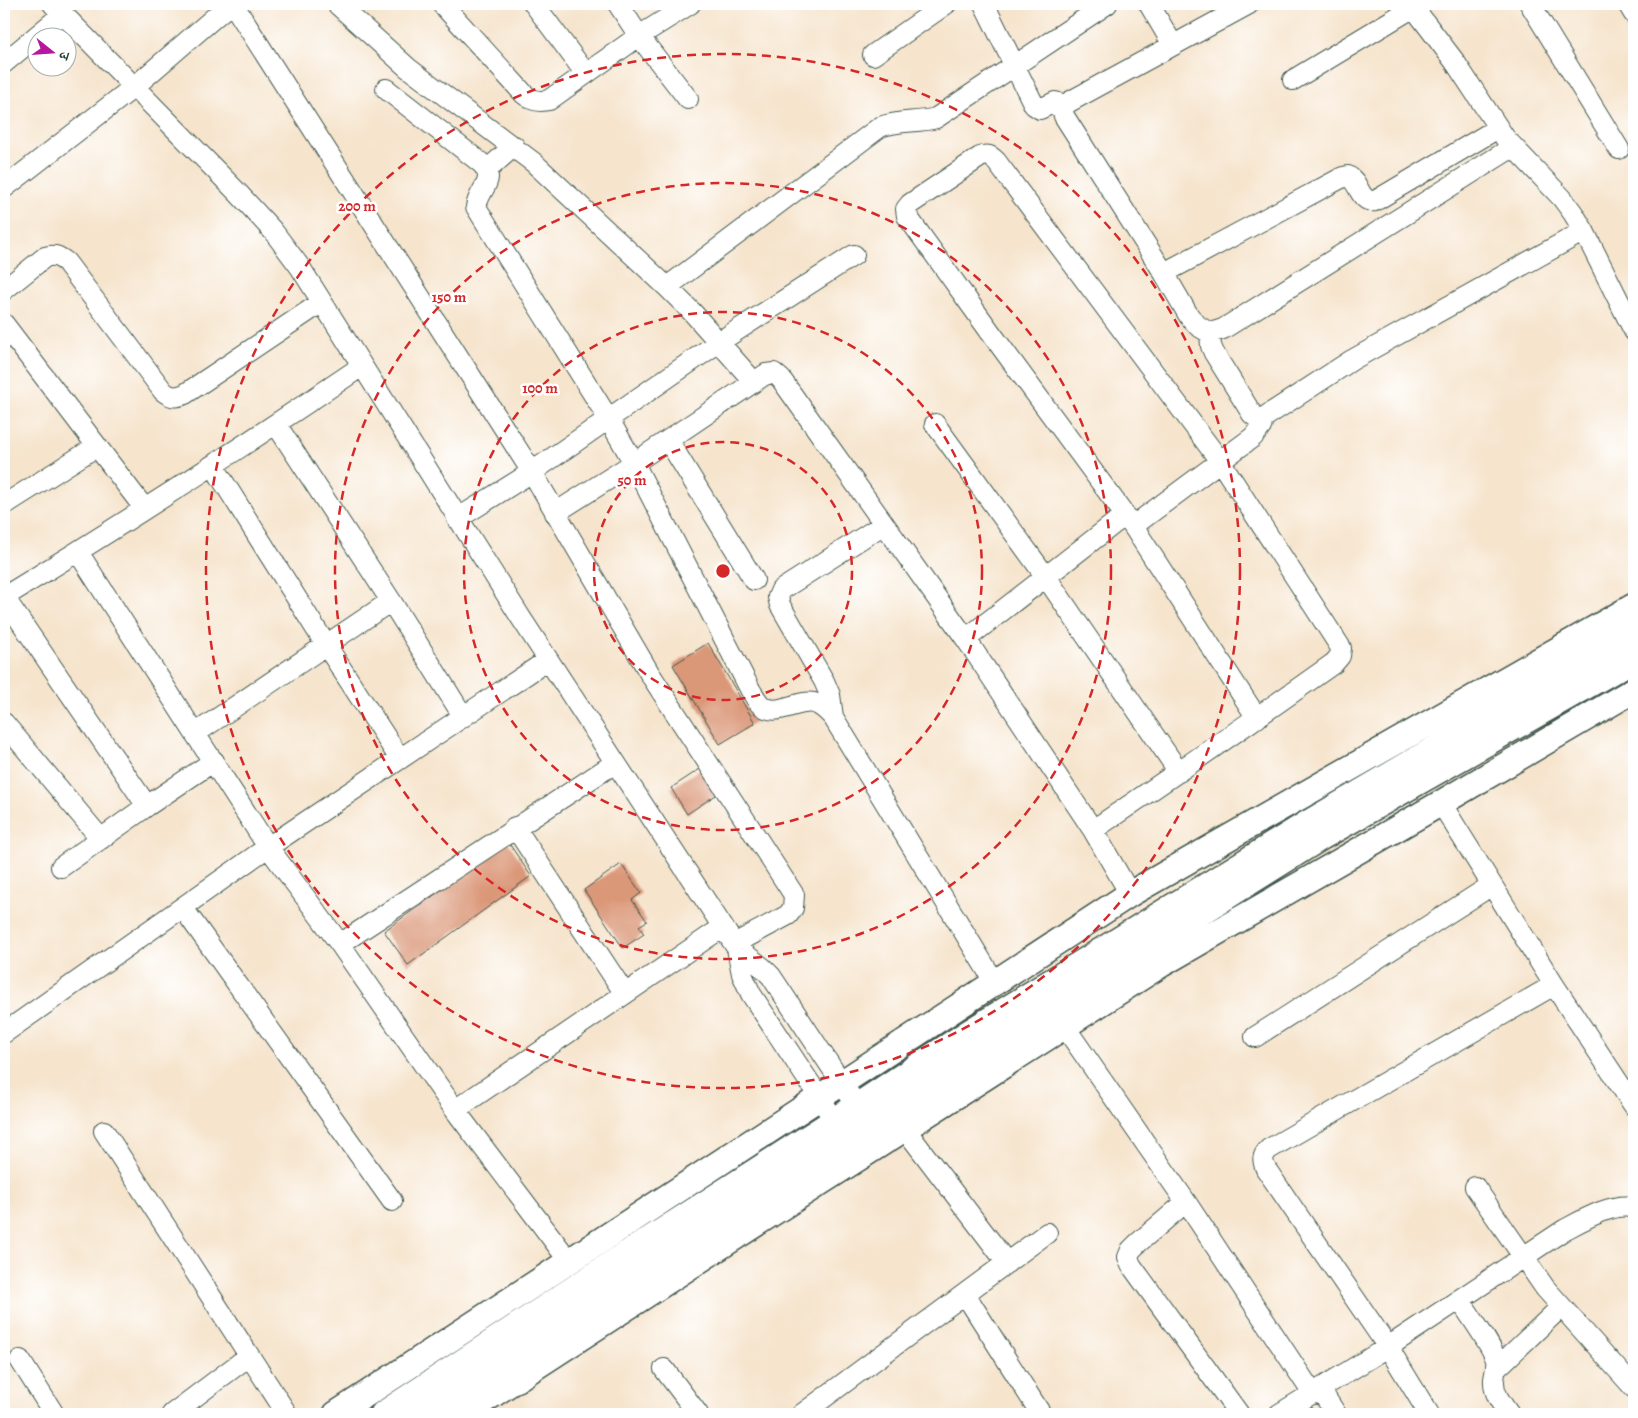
<svg xmlns="http://www.w3.org/2000/svg" width="1638" height="1418" viewBox="0 0 1638 1418" font-family="Alegreya,'Noto Serif Devanagari',serif">
<style>
.building{fill:#db9879}
.lines{fill:none;stroke-linecap:round;stroke-linejoin:round}
.minor-casing{stroke:#3f564b;stroke-width:22}
.major-casing{stroke:#3f564b;stroke-width:28}
.minor{stroke:#fff;stroke-width:20}
.major{stroke:#fff;stroke-width:25}
.ring{fill:none;stroke:#d62828;stroke-width:2.5;stroke-dasharray:9 6}
.centre{fill:#d62828;stroke:#fff;stroke-width:2.5}
.ring-label{font-size:15px;text-anchor:middle;font-weight:bold;fill:#d62828;stroke:#fff;stroke-width:5;stroke-linejoin:round;paint-order:stroke}
</style>
<rect width="100%" height="100%" fill="#fff"/>
<filter id="ink" filterUnits="userSpaceOnUse"><feTurbulence type="fractalNoise" baseFrequency=".02" numOctaves="2"/><feDisplacementMap in="SourceGraphic" scale="10" xChannelSelector="R" yChannelSelector="G"/><feConvolveMatrix kernelMatrix="1 2 1 2 8 2 1 2 1" color-interpolation-filters="sRGB"/></filter>
<filter id="wash" filterUnits="userSpaceOnUse"><feTurbulence type="fractalNoise" baseFrequency=".0096" numOctaves="4" result="noise"/><feDisplacementMap in="SourceGraphic" scale="20" xChannelSelector="R" yChannelSelector="G"/><feGaussianBlur stdDeviation="1.12" result="paint"/><feColorMatrix in="noise" values="0 0 0 0 0 0 0 0 0 0 0 0 0 0 0 0 0 1.4 0 .05"/><feComposite in="paint" operator="in"/></filter>
<g filter="url(#wash)">
<rect width="100%" height="100%" fill="#f6e4cc"/>
<g id="blocks">
<!-- building -->
<path class="building" d="M708,643l47,80 -35,21 -47,-79z
M703,767l16,26 -32,21 -16,-26z
M508,842l23,34 -123,89 -24,-34z
M621,864l20,29 -9,7 15,21 -8,5 5,8 -21,14 -39,-58z"/>
</g>
</g>
<g filter="url(#ink)">
<use href="#blocks" fill-opacity="0" stroke="#3f564b" stroke-width="1"/>
<g class="lines">
<!-- minor casing -->
<g class="minor-casing">
<path id="minor" d="M53,4l186,190 34,37 27,36 221,351 213,326 3,4 26,20 8,8 94,142
M233,4l299,468 118,202 144,221 -1,13 -5,7 -54,29
M337,4l71,64 125,94 134,125 26,26 61,69
M442,4l82,90c8,7 15,8 25,6l90,-64 51,-32
M534,4l52,70
M618,4l21,32 49,63
M984,4l50,101 6,4 15,-7 3,1 4,7
M1149,4l24,41
M1249,4l-180,98c-5,4 -7,7 -5,14l100,157 25,43 9,10 12,7 13,-4 290,-182
M1411,4l44,58 50,76 57,60 11,15 11,18 50,100
M1530,4l89,145
M1628,4l6,10
M873,55l73,-51
M4,63l59,-49
M1293,80l121,-73
M386,89l95,74c17,18 -2,25 -5,44l132,211 26,45 117,228c3,4 6,10 9,13 15,15 37,-5 54,-1 8,2 13,8 19,14l162,266
M487,170l27,-24
M4,188l130,-101 96,-83
M1164,273l179,-96 5,-1c12,6 11,27 27,25l123,-73
M667,287l213,-160c18,-7 38,-4 56,-9l171,-114
M4,290l41,-33c9,-3 13,-1 21,5l97,129c7,6 12,7 22,3l137,-92
M4,324l140,184
M1210,333l1,13 3,7 38,61 5,4h6l89,-58 232,-129
M276,424l115,177 72,115
M935,424l111,153 133,195
M668,440l86,140
M213,465l113,180 74,114
M4,505l93,-59
M555,513l79,-50 132,-89 8,-1 7,6 185,260 127,191 37,64
M457,519l75,-47 187,-130 135,-87
M1133,526l120,-89 8,-10 2,-9
M78,552l190,295 72,97 115,166 114,151
M4,597c121,-74 240,-151 358,-231
M4,597l143,209
M966,639l159,-124
M833,717l-3,-22 -6,-14 -44,-76 -2,-8 3,-7 103,-66
M4,723l97,116
M196,733l195,-132
M1441,803l113,182 80,121
M515,827l110,167
M1093,830c81,-55 161,-110 241,-167l6,-7 1,-8 -121,-187 -224,-300c-6,-6 -9,-7 -16,-4l-70,47 -4,5 1,7 84,117 142,193 124,192
M61,867l86,-61 67,-45
M183,908l209,293
M340,944l275,-181
M737,948l5,26 9,20 92,139
M1065,1027l121,175 127,192
M4,1033l264,-186 280,-187
M1255,1037l237,-152
M455,1110l268,-183
M905,1129l102,134
M104,1131l183,283
M1475,1187l70,101 89,100
M1186,1202l-48,41 -7,7 -3,7 3,8 108,149
M965,1294l76,120
M1460,1300c8,13 33,47 36,60 1,6 -1,13 -2,19 -1,14 7,24 15,35
M20,1360l34,54
M664,1369l34,45
M1496,1369l65,-62
M1320,1389l16,25
M172,1414l77,-58
M802,1414l245,-181
M1279,1414l109,-67 176,-117c17,-9 51,-29 70,-22
M1429,1414l-41,-67 -122,-178c-4,-9 -4,-13 3,-20l285,-164"/>
</g>
<!-- major casing -->
<g class="major-casing">
<path id="major" d="M336,1414l794,-520 504,-288
M383,1414l234,-154 240,-154 111,-73 340,-210 326,-191
M422,1414l211,-139 213,-136 24,-14 113,-76 339,-212 312,-178
M463,1414l266,-173 433,-277 279,-161 193,-113"/>
</g>
<!-- minor -->
<use href="#minor" class="minor"/>
<!-- major -->
<use href="#major" class="major"/>
</g>
</g>
<!-- distance rings -->
<g class="ring">
<circle cx="723" cy="571" r="129"/>
<circle cx="723" cy="571" r="259"/>
<circle cx="723" cy="571" r="388"/>
<circle cx="723" cy="571" r="517"/>
</g>
<circle cx="723" cy="571" r="8" class="centre"/>
<g class="ring-label">
<text x="357" y="211">200 m</text>
<text x="449" y="302">150 m</text>
<text x="540" y="393">100 m</text>
<text x="632" y="485">50 m</text>
</g>
<!-- margin -->
<rect width="1638" height="1418" fill="none" stroke="#fff" stroke-width="20"/>
<!-- north arrow -->
<g transform="translate(52 52) rotate(107)"><circle r="24" fill="#ffffff" stroke="#a5b1ae"/>
<path d="M0-4L9 19L0 12L-9 19Z" fill="#b5179e"/>
<text y="-8" font-size="14" font-weight="bold" text-anchor="middle" fill="#1f3d34">उ</text>
</g>
</svg>
